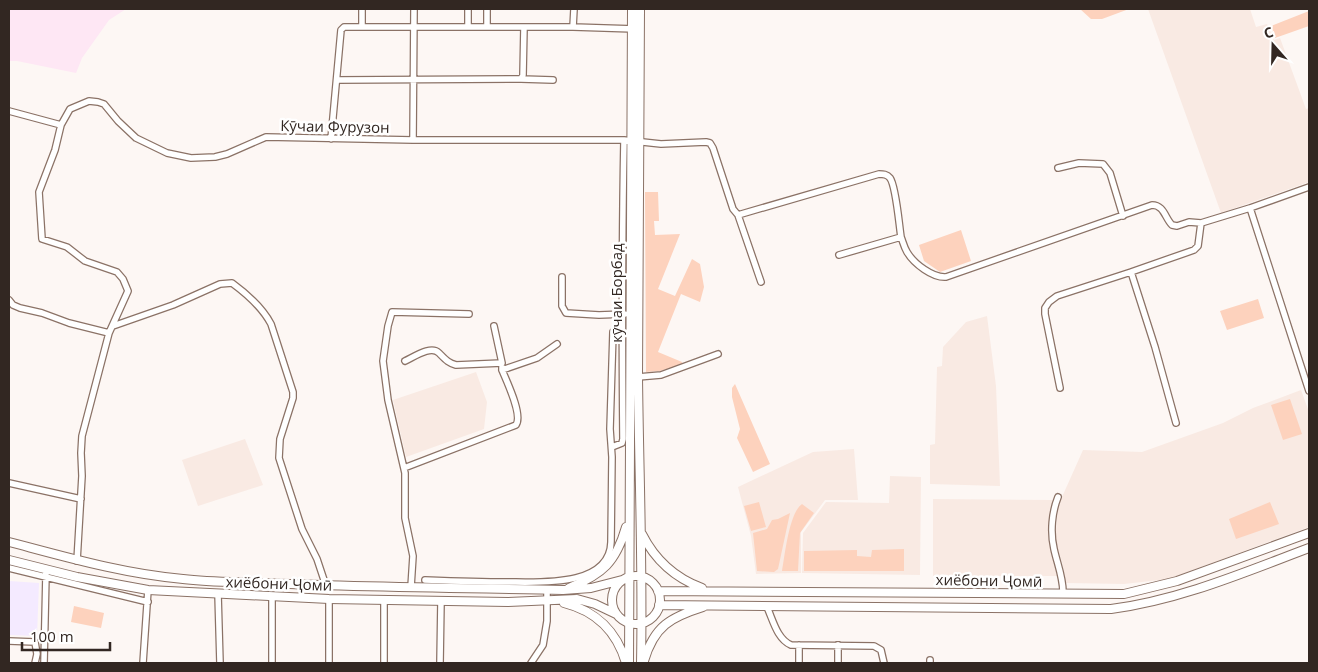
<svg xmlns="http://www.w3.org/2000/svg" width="1318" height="672" viewBox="0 0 1318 672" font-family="'Open Sans',sans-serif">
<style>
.commercial{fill:#f4eaff}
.built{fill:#f9eae3}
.medical{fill:#fee7f4}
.green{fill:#fdd2bd}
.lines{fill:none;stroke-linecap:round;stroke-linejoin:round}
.street-casing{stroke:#8b7266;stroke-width:8}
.secondary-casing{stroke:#8b7266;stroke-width:10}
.street{stroke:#fff;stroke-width:5.5}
.secondary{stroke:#fff;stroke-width:8}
.labels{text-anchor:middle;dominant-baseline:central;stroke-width:5;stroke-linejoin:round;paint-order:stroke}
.street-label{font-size:15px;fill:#322722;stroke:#fff}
</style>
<rect width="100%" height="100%" fill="#fdf7f4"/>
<!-- commercial -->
<path class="commercial" d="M9,581l30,2 -2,53 -28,-1z"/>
<!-- built -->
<path class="built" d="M1148,9h102l6,18 11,-3 7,16 6,-2 26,71 3,-1v74l-88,31z
M987,316l9,70 4,100 -70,-2v-39l5,-1 2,-77 5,-1 1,-19 23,-25z
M476,372l11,30 -3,27 -78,28 -13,-57z
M1301,390l8,22v115l-140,52 -45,5 -58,-1 -4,-21 -7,-21 3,-35 25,-56 59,2 81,-29 30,-15z
M245,439l18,46 -65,21 -16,-46z
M854,449l4,51h-33l-24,32v41l-45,1 -5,-38 -13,-49 75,-35z
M890,476l31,1 -1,98 -118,-2 1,-40 23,-31 63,1z
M933,499l119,1 -2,48 7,28h-124z"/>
<!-- medical -->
<path class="medical" d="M9,9h117l-17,11 -27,38 -6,15 -59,-12h-8z"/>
<!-- green -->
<path class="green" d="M1080,9h49l-27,10h-11z
M1309,11v15l-34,12 -4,-12z
M645,192h13l1,29h-5l1,14 25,-1 -22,55 17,7 17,-37 8,5 4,23 -4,15 -19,-8 -23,58 24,10 1,2 -23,7 -14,1z
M961,230l10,31 -31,11 -16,-11 -5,-16z
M1258,299l6,19 -37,12 -7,-19z
M735,384l35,80 -17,8 -16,-34 3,-9 -8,-32v-9z
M1290,399l12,35 -19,6 -12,-35z
M759,502l7,25 -15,4 -7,-25z
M1270,502l9,22 -43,15 -7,-20z
M802,504l12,9 -14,20 -2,38h-16c3,-16 7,-58 20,-67z
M790,513l-12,56 -4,3 -17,-1 -4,-38 14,-4 5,-9 6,-1z
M904,549v22h-100v-20l53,-1v6l14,1 1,-7z
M74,606l30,7 -3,15 -30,-6z"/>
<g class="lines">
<!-- street casing -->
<g class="street-casing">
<path id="street" d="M362,9v18
M468,9v18
M487,9v18
M573,27l1,-18
M521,79l32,1
M338,80l183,-1 2,-4 1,-48
M9,111l52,14 9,-16 19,-8 9,1 6,2 14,17 18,17 31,15 24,5 24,-1 12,-3 39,-17 147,3h211l37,4 45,-2 4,1 3,5 20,61 5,6 141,-41c4,0 8,0 11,4 6,8 9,46 11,59l-62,18
M61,125l-6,25 -16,42 3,47 25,8 18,14 32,11 6,7 5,12 -19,42 -27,103 -1,17 1,23 -5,85
M331,139l10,-109 3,-3h229l62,2
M413,140l1,-131
M1058,168l21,-5 24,1 7,9 13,43
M1309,187l-59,21 59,183
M738,215l23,67
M901,237c2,5 3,10 6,15 7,12 26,26 39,25l206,-72c12,0 13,13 20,20l5,1 12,-4 12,1
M562,277v29l4,7 33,2 26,-1
M9,300l4,5 7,3 22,5 27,10 40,10
M113,326l60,-21 47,-21 12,-1c15,11 30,24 39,41l22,68v6l-13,41 -1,19 23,71 15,30 9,27
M405,361c9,-4 26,-16 34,-8 6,6 9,10 17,12l46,-2 -8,-37
M502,367v3l35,-12 20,-14
M638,377l23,-2 57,-21
M1060,388l-15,-74v-6l4,-6 8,-6 74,-24
M1176,423l-21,-76 -24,-75 63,-22 4,-4 3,-23 49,-15
M612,447l10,-4 1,-4c-1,-100 -1,-199 1,-299
M404,468l112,-43c7,-10 -9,-43 -14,-55
M9,483l72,16
M1058,497c-6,15 -8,35 -4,52 3,14 9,28 9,43
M9,568l139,34
M425,580c27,1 54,2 81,2 31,0 104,6 105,-40l1,-85 -2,-28 3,-97
M411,587l2,-31 -8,-38v-45l-17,-73 -5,-39 5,-35 4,-14 77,2
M218,594l2,69
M272,596v67
M767,607c6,13 10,32 24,38l83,1 7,4 3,13
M9,641l26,1 2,12 -2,9
M838,645v18
M44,663l2,-89
M143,663l5,-73
M329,663v-64
M384,663v-63
M440,663l1,-62
M531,663l12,-18 4,-24v-31
M799,663v-18
M930,663v-3"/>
</g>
<!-- secondary casing -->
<g class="secondary-casing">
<path id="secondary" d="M640,9c-1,122 -2,244 -2,367 1,96 5,191 3,287
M642,534c13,26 33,44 60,54
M9,542c57,15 115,32 174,37 25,3 51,3 76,4 101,4 203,5 304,7l28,-2 31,-8
M9,560l68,17 71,13 181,9 179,3 69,-3 18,5 21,10
M612 600a24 24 0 1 1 48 0a24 24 0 1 1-48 0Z
M569,588c34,-14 47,-26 57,-61
M658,591l466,3 53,-13 132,-48
M564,603c32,8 53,29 62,60
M659,605l452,4c69,-9 134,-37 198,-61
M644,661c10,-35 27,-44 59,-54
M629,663l3,-654"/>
</g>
<!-- street -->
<use href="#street" class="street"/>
<!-- secondary -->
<use href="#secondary" class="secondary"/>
</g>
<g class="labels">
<!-- street labels -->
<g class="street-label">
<text transform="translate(335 126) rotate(1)">Кӯчаи Фурузон</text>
<text transform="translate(616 293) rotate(-90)">кӯчаи Борбад</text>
<text transform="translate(989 580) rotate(1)">хиёбони Ҷомӣ</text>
<text transform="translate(279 583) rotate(2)">хиёбони Ҷомӣ</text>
</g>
</g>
<!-- border -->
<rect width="1318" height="672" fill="none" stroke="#322722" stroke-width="20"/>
<!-- north arrow -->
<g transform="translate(1273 45) rotate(340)" stroke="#ffffff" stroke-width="4" paint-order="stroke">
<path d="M0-4L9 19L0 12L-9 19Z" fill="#322722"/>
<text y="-8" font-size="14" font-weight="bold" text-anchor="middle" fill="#322722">С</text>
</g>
<!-- scale -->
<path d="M22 642v8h88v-8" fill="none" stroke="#322722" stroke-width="2.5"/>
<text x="30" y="642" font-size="15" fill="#322722" stroke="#ffffff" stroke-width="4" paint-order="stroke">100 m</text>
</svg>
